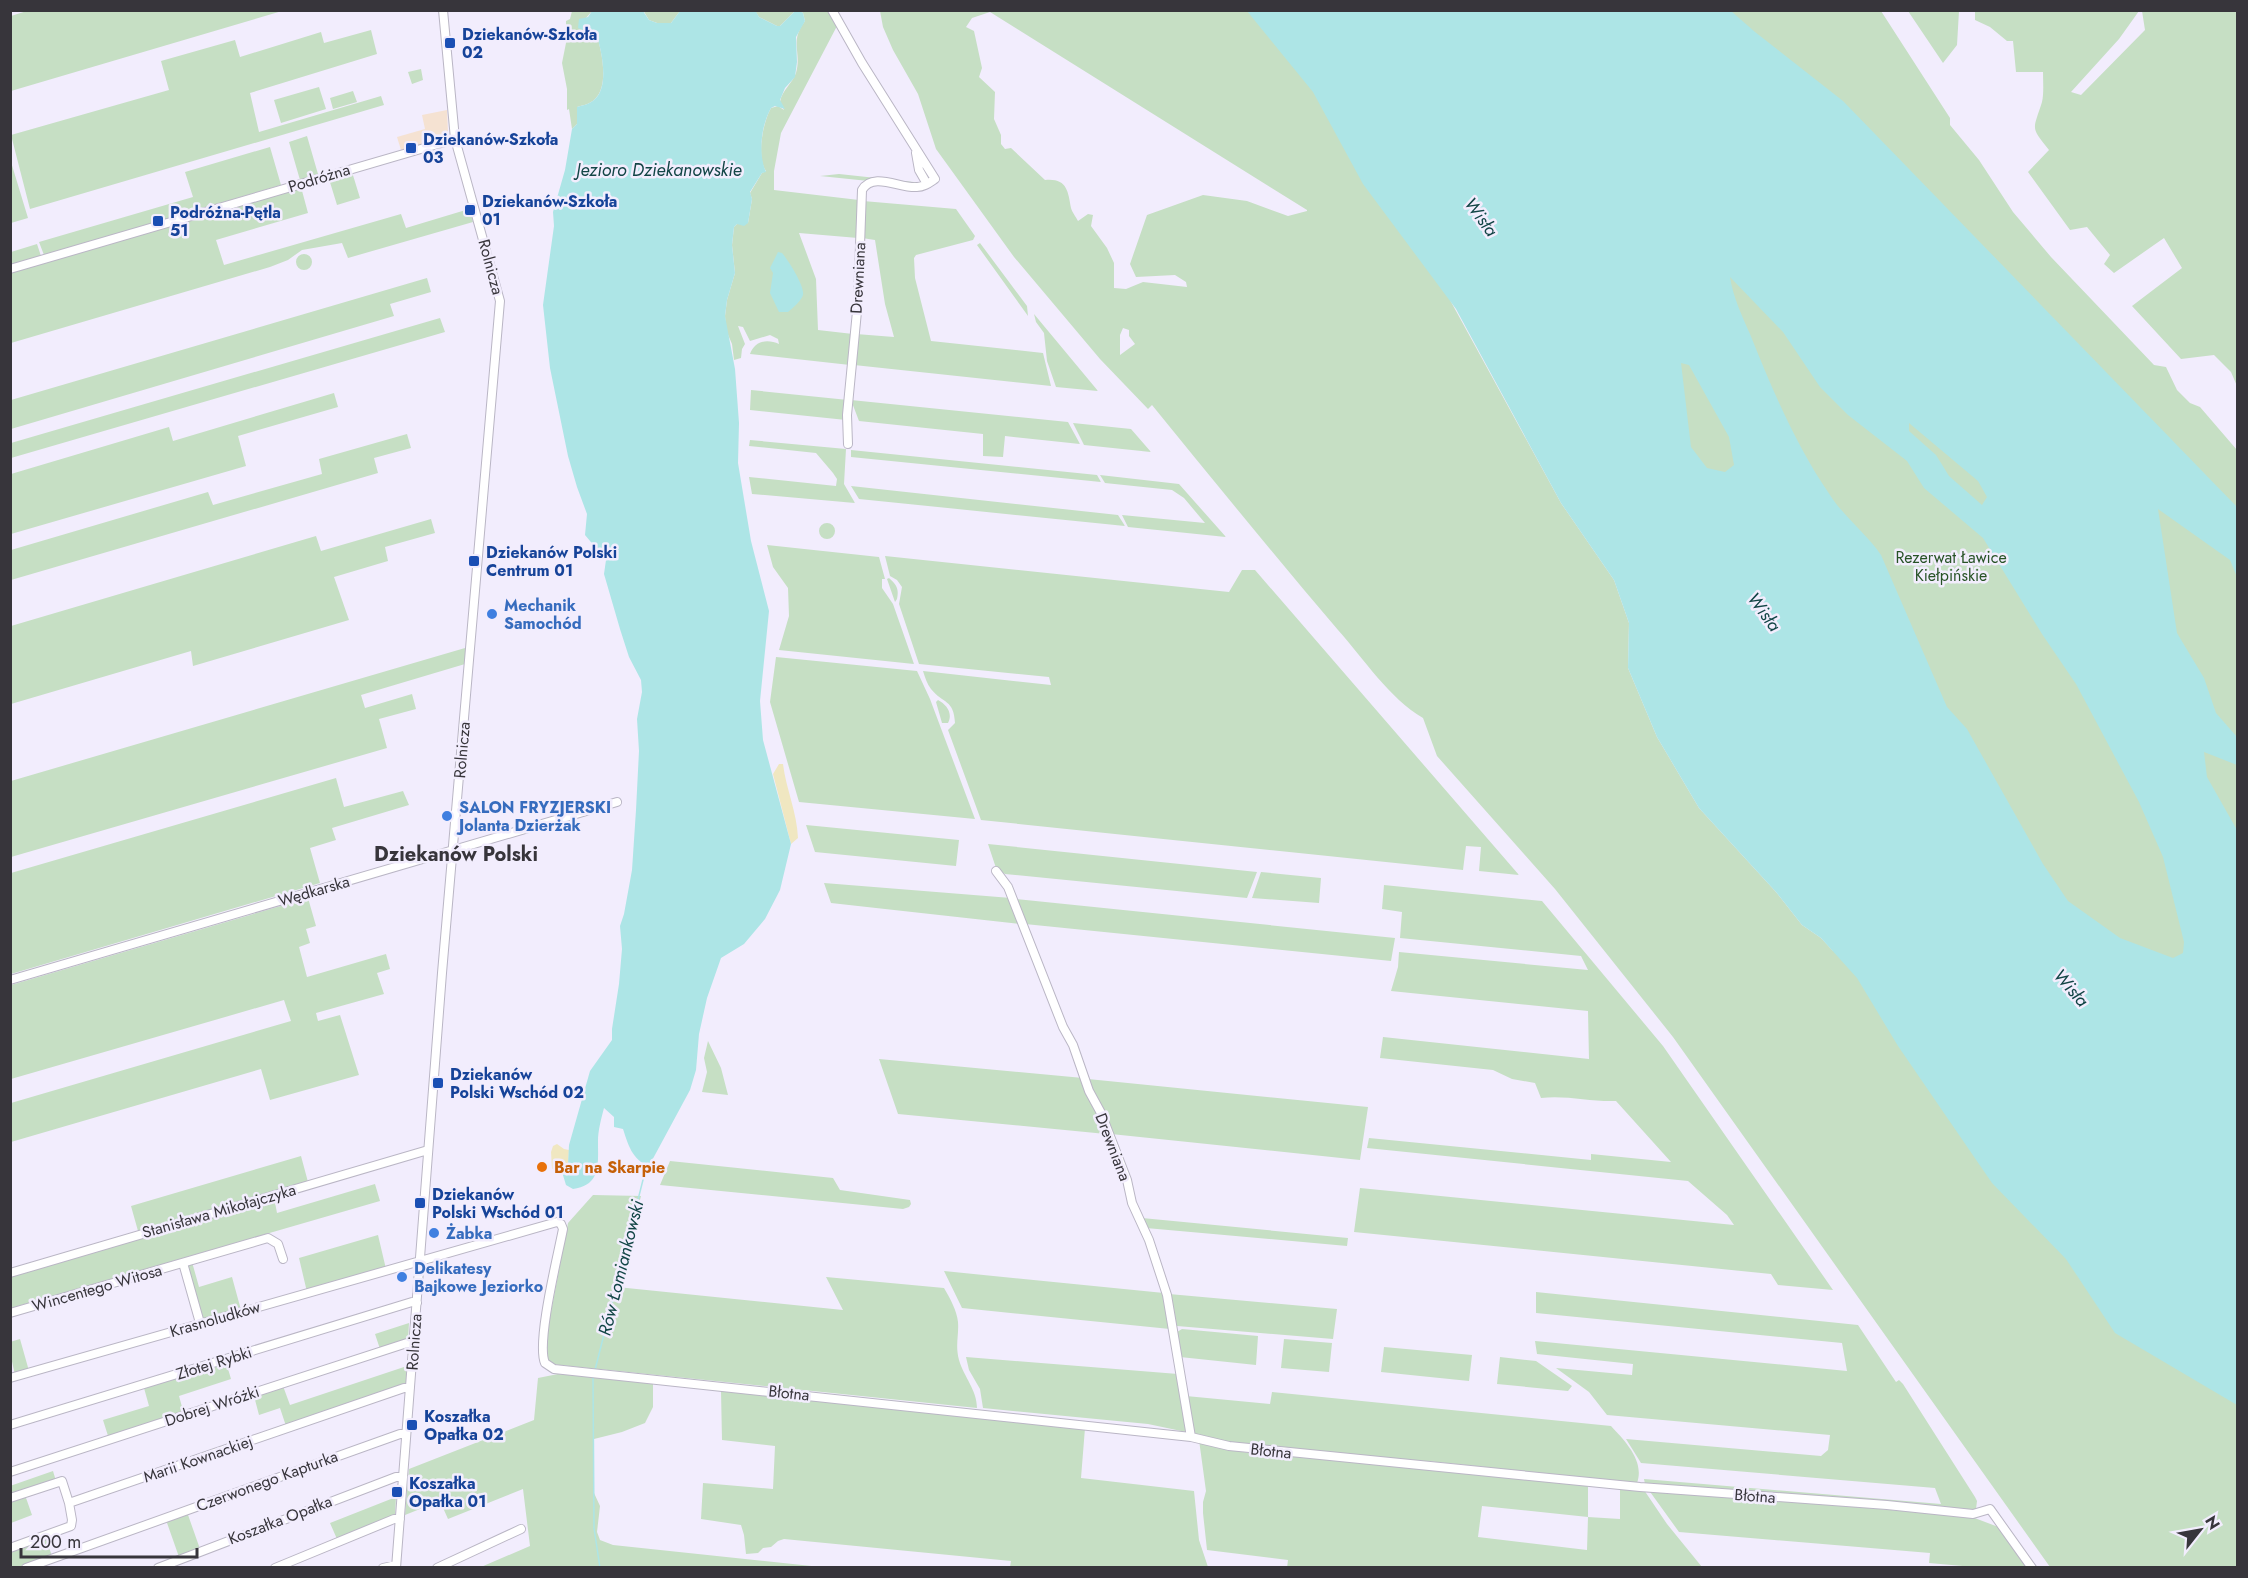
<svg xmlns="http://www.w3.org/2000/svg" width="2248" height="1578" viewBox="0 0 2248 1578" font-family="Jost,sans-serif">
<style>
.commercial{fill:#f5e2d2}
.green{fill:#c6dfc4;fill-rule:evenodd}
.sand{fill:#f0e7c1}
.water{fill:#ade5e6;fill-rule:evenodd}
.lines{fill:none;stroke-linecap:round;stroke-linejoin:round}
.stream{stroke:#ade5e6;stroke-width:1.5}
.minor-casing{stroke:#bab6c5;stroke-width:10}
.minor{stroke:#fff;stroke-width:8}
.transit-dot{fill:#1a4fb4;stroke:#f2edfd;stroke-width:2}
.shop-dot{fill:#3f7fe0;stroke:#f2edfd;stroke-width:2}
.food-dot{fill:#e8710a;stroke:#f2edfd;stroke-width:2}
.labels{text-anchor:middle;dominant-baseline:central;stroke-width:5;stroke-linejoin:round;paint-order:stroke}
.transit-label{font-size:16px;font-weight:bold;fill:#164399;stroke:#f2edfd;text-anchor:start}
.street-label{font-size:16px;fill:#37353b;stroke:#f2edfd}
.park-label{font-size:16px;fill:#275326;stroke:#f2edfd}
.shop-label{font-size:16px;font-weight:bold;fill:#366cbe;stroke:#f2edfd;text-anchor:start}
.food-label{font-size:16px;font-weight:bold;fill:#c56008;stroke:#f2edfd;text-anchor:start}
.water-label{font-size:18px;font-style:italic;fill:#124546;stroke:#f2edfd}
.quarter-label{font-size:20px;font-weight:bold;fill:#37353b;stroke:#f2edfd}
</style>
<rect width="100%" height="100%" fill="#f2edfd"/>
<!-- commercial -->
<path class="commercial" d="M447,110l1,22 -3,5 -44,13 -4,-13 28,-8 -3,-14z"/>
<!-- green -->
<path class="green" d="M30,10h252v1l-271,80v-75z
M643,10l37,1 -9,12h-14l-8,-3z
M572,11h20l-6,7 2,14 9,4c5,16 12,50 -2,63 -5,5 -11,6 -18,8v17l-5,5 -3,-20 -2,1v-21l-5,-26 4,-20v-22l4,-2z
M755,11h40l-15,15h-3l-18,-9z
M800,11h29l8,15 -56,107 -7,38v19l85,10 -1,38 -59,-5 17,46 2,51 35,4 -3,31 -100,-11c5,-14 18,-15 29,-10l-1,-5 -8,-4 -20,6 -7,-14 -5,-1 7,18 -3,5 -1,9 -7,2 -2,-16 -6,-14 -1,-14 2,-16 8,-27 -3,-28 2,-18 3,-3 11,-1 4,-24 -2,-6 12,-20 4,-2c-10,-14 -3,-49 5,-63l7,-2 6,4 -4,-8c2,-12 12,-18 16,-29 6,-21 -7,-31 9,-52l-2,-8z
M880,11h1001l69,107v7l29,35 34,52 38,45 103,108 12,2 11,23 13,13 10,4 37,43v1117h-187l-377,-530 -118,-148 -118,-133 -14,-38c-34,-20 -59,-59 -85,-88 -63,-74 -125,-150 -186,-225l-4,4 -48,-50 -86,-102 -78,-108 -18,-55 -25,-44 -10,-23zM990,12l317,198v1l-19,5 -41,-15 -44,-6 -56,20 -17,49 6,13 39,-2 11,7 1,5 -44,-5 -17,7 -12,-1v-25l-7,-15 -16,-22 2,-11 -5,-1 -10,7c-2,-4 -6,-9 -7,-13 -3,-17 -4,-30 -26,-28l-34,-32 -6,1 -4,-5v-9l-7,-16 1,-27 -16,-15 3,-9 -8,-37 -8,-4 6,-9zM1450,300l73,47 310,604 -12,-13 -19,-13 -26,-33 -77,-84 -42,-71 -29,-69 1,-45 -15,-43 -53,-77zM1123,328l6,2v6l6,8 -15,11v-20z
M1908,11h51l-2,34 -14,18z
M1975,11h164l-20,28 -48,53 10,3 64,-65 -3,-19h95v375l-6,-14 -17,-17 -33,4 -49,-53 50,-38 -18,-30 -50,35 -10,-9 6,-9 -23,-28 -17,3 -42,-58 21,-22c-19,-24 -16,-19 -7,-48 2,-9 1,-20 1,-30h-27l-3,-31h-6l-17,-14 -15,-7z
M371,30l6,24 -127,39 9,39 122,-36 3,9 -354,104 -19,-74 158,-45 -8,-29 74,-21 5,17 81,-25 3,11z
M421,69l2,11 -11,4 -4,-12z
M319,87l7,22 -45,14 -7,-23z
M353,91l4,11 -24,7 -3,-11z
M307,136l11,38 -18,6 -11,-38z
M270,147l11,38 -237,70 -5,-13 154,-45 -8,-25z
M11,162l17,56 -17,5h-1z
M352,172l8,26 -23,7 -8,-26z
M839,174l84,9 -6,3 -97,-10z
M301,187l7,26 -92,27 8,25 177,-51 5,14 63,-19 4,13 -125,36 -6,-15 -40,7 -14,10 -18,7 -259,76v-71z
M863,201l93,8 19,27 -2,4 -57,15 -2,3 1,20 16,63 112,12 8,33 -197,-21 2,-31 38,3 -9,-33 -10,-64 -13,-2z
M980,243l47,63 1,10 -51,-71z
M37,244l4,12 -30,9v-13z
M296 262a8 8 0 1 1 16 0a8 8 0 1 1-16 0Z
M427,278l4,14 -41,12 4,12 -383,113v-29z
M1034,314l64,77 -42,-4 -9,-26 -3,-28 -8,-11z
M440,318l5,14 -434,126v-15z
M751,390l97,10 -2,20 -96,-10z
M334,393l4,14 -100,29 8,30 -235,68v-60l158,-47 4,14z
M851,400l217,22 12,22 -75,-8 -2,21 -20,-1v-22l-124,-13z
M1073,423l58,6 20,23 -67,-7z
M407,434l4,14 -37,10 4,15 -367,107v-30l197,-58 5,13 109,-31 -3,-15z
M750,440l96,9 -2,35 11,19 -103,-9 -3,-17 87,9 1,-7 -4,-6 -17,-20 -67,-7z
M851,450l246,25 4,7 -250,-25z
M1100,475l79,9 47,53 -98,-10 -6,-12 83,8 -21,-25 -12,-8 -67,-7z
M851,486l267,29 7,11 -266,-27z
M431,519l4,14 -50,14 3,14 -54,16 15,43 -156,46 -2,-15 -180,53v-78l305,-90 5,15z
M819 531a8 8 0 1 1 16 0a8 8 0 1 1-16 0Z
M767,545l112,12 6,22h-3v9l11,16 21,60 -135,-14 10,-34 -1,-28 -15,-21z
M885,556l344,36 13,-22h13l264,305 -40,-4 2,-24 -15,-1 -3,24 -482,-50 -33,-90 7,-7c-1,-24 -12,-19 -24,-34 -4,-5 -6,-12 -8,-18l128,14 -2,-8 -130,-13 -20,-60 3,-17 -5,-7 -7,-4z
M889,578c8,7 10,11 8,21l-2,3 -8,-23z
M465,648v16l-104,31 4,13 47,-14 4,15 -37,10 8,29 -376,109v-76z
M776,657l141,14 13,28 45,120 -176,-17 -29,-100z
M938,700c9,5 15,13 10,23h-6l-6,-21z
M336,778l8,29 59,-16 6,14 -77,23 4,12 -26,8 10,35 -309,91v-101z
M806,825l153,15 -3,26 -141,-14z
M988,844l269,28 -10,26 -242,-24 -9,-6z
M1261,872l60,6 -2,25 -67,-5z
M824,883l187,15 9,26 -189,-21z
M1384,885l158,16 121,145 170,244 -55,-5 -7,-11 -417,-42 6,-44 374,37 -7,-10 -39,-34 -321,-33 2,-10 222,22v-6l80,8 -55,-61c-25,1 -50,-6 -75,-3l-6,-15 -23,-4 -19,-9 -113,-12 3,-21 206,22 -1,-48 -197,-20 7,-24 1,-15 189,18 -7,-14 -181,-18 2,-26 -20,-3z
M308,898l8,28 -10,3 4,14 -11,4 8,30 79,-23 4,15 -13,4 7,21 -68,19 2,8 22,-6 19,60 -89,25 -9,-31 -250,73v-39l280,-82 -7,-21 -273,79v-94z
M1016,899l379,39 -4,23 -366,-37z
M708,1041l13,27 7,27 -26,-3 5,-20 -3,-14z
M879,1059l204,19 23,56 -208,-20z
M1088,1079l280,28 -8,53 -249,-26z
M301,1156l7,26 -170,49 -7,-25z
M670,1161l163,17 7,12 70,10 1,4 -2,3 -6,2 -243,-24z
M375,1184l5,17 -369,107 -1,-33 264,-78 3,16z
M593,1195l48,1 -24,91 226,23 -17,-33 118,11c6,10 13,23 14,34 1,14 -3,23 1,38 5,17 18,30 18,48l-427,-44 -5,-9 1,-17 22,-115z
M1142,1218l206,20 -1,8 -201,-18z
M378,1235l8,34 -79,23 -8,-34z
M192,1262l7,25 33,-10 9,33 -36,10 -2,-2 -15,-51z
M944,1271l220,22 6,36 -208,-21z
M1536,1292l322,33 38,57 3,-2 4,4 72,113 2,4 -1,8 -3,2 -328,-27 -1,-5 297,25 -6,-16 -294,-25 -15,-24 195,17 7,-6 2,-15 -223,-20 -18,-23 -33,-24 76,7 1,-11 -96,-10 -2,-13 312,30 -5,-28 -306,-30z
M1169,1294l168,15 -4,30 -156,-13z
M409,1323l-1,17 -28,9 -5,-15z
M1182,1329l76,7 -2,29 -76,-8 -3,-25z
M20,1339l9,32 -14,4 -4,-18 -1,-15z
M1284,1339l48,4 -3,29 -48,-4z
M1384,1347l88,8 -3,26 -88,-9z
M966,1357l212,17 8,58 -38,-8 -165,-16 -3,-19 -11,-19z
M1500,1357l36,4 36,25 -4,5 -71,-7z
M226,1362l5,17 -52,17 5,18 -75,25 -6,-19 46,-14 -5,-18z
M407,1366l-1,19 -120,41 -6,-18 -21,7 -5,-19 29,-10 7,19z
M558,1374l95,9v24l-8,16 -23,9 -28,7v54l6,13 -3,26 3,8 13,5 208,22h-340l49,-21 -7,-57 -75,30 -8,-18 -35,14 4,-46 125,-49 4,-42z
M721,1391l364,37 -4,50 113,13 5,49 9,27h-198l1,-6 -227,-22 -6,2 -7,6 -8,1 -5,5 -12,1 -2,-19 -3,-10 -40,-6 2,-36 70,6 2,-43 -53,-6z
M1272,1392l339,34c14,15 34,35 26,57l-210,-22v4l-205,-22 -12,-5 -18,-2 -6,-40 84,8z
M1199,1440l44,12 345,32v33l32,2v-32l24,3 23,34 35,43 -415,1 1,-8 -81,-10 -4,-37v-11l3,-11zM1482,1506l106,11 -1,33 -109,-13z
M53,1471l3,10 -45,15 -1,-10z
M1648,1489l324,28 29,11 27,38 -3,2h-40l-56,-5 1,-10 -251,-21z
M25,1495l7,20 -21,8 -1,-23z
M396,1497l-1,19 -58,23 -7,-16z
M187,1512l13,37 -21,8 -13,-37z
M45,1536l7,20 -34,11h-7l-1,-18z"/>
<!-- sand -->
<path class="sand" d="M779,764h4c3,25 14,48 15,74l-7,6 -18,-70z
M557,1144l7,5 5,1 -1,14 -16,5 -1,-17 2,-6z"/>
<!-- water -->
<path class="water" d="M755,10l4,7 18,9h3l15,-15h5l3,2 2,8 -9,16 1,25 -2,15 -10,11 -5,12 5,9 -10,-3 -4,2c-10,18 -13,46 -5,64l-4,1 -12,19 2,7 -4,24 -4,3 -7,-2 -3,3 -2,18 3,28 -8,27 -2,16 10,53 4,54 -1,40 13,78 18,70 -9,90 3,39 28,104 -11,46 -15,29 -21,25 -23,14 -14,40 -8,36 -3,36 -6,20 -41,76c-17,-6 -21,-22 -26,-37l-9,-2v-10l-10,-9c-3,11 -6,23 -6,33 0,24 3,44 -25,48l-7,-4 -4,-13 6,-8 1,-19 21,-74 22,-31v-11l7,-45 3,-35 -2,-23 4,-12 8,-44 4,-60 3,-59 -2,-32 5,-27 -1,-12 -12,-23 -9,-28 -16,-55 2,-14 -21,-25 2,-21 -10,-27 -9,-31 -18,-88 -7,-63 11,-79 -1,-14 12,-42 7,-41 5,-5v-17c7,-2 13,-3 18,-8 14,-13 7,-46 2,-63l-19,-8 1,-9 9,-2 4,-6h51l6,9 8,3h14l9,-12z
M1247,11h484l24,21 88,69 394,406v70l-7,-17 -72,-51 19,124 27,45 12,35 21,24v28l-33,-13 3,25 30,53v575l-122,-72 -49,-74 -74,-76 -94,-137 -41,-68 -36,-40 -19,-13 -26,-33 -77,-84 -42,-71 -29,-69 1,-45 -15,-43 -53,-77 -105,-194 -93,-125 -50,-92zM1730,277l53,55 37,55 28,28 59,46 17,27 59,50 59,96 34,50 63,118 24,55 21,85 -1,11 -10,5 -53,-20 -52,-37 -25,-37 -76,-135 -20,-22 -66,-152c-15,-22 -37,-38 -51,-60 -34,-49 -58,-106 -80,-161 -8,-18 -17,-37 -20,-57zM1681,363l8,2 40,72 5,28 -9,7 -18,-4 -16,-21zM1909,423l69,58 9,16 -5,8 -33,-29 -13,-21 -27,-24z
M778,252l4,1c6,7 23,33 21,42 -1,5 -11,14 -15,17h-9l-9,-19 3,-20 -3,-5z"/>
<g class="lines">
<!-- stream -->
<path class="stream" d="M595,1370l52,-206
M593,1377l1,151 6,40"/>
<!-- minor casing -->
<g class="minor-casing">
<path id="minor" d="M832,10l30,53 73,116c-6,4 -11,8 -18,8 -16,2 -44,-16 -55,3l-4,111 -11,114 1,29
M916,153l3,17 8,14
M10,269l445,-130
M996,871l12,16 55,140 10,18 16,46 12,22 26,67 5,23 17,37 18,55 24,142
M10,980l607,-178
M183,1263l17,60
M10,1273l418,-123
M10,1313l258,-75 10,6 5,15
M10,1378l547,-156 4,2 2,5c-5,26 -27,114 -18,134l9,6 637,68 38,9 411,41 247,18 86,9 17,-5 42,59
M10,1425l402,-123 5,1
M10,1472l397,-129 6,1
M10,1498l52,-17 7,22
M10,1548l61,-22 1,-6 -3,-17 335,-115h6
M26,1568l374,-134h6
M158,1568l238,-91h7
M275,1568l119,-49h6
M383,1568l13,-3
M396,1568l46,-595 58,-672 -45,-162 -12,-129
M437,1568l84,-39"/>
</g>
<!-- minor -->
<use href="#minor" class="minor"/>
</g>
<!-- markers -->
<g class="transit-dot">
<rect x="444" y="37" width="12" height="12" rx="3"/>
<rect x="405" y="142" width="12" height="12" rx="3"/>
<rect x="464" y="204" width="12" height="12" rx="3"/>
<rect x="152" y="215" width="12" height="12" rx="3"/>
<rect x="468" y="555" width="12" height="12" rx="3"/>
<rect x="432" y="1077" width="12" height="12" rx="3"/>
<rect x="414" y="1197" width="12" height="12" rx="3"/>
<rect x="406" y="1419" width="12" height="12" rx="3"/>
<rect x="391" y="1486" width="12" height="12" rx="3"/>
</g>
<g class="shop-dot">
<circle cx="492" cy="614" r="6"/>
<circle cx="447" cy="816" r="6"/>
<circle cx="434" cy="1233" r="6"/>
<circle cx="402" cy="1277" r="6"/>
</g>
<circle class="food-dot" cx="542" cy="1167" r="6"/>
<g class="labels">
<!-- transit labels -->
<g class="transit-label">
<text x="462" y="34">Dziekanów-Szkoła<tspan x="462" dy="18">02</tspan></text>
<text x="423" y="139">Dziekanów-Szkoła<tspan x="423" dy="18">03</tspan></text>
<text x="482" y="201">Dziekanów-Szkoła<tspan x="482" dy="18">01</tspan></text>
<text x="170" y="212">Podróżna-Pętla<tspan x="170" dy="18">51</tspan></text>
<text x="486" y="552">Dziekanów Polski<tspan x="486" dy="18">Centrum 01</tspan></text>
<text x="450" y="1074">Dziekanów<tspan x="450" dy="18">Polski Wschód 02</tspan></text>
<text x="432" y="1194">Dziekanów<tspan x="432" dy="18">Polski Wschód 01</tspan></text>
<text x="424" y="1416">Koszałka<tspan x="424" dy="18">Opałka 02</tspan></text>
<text x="409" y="1483">Koszałka<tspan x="409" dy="18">Opałka 01</tspan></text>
</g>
<!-- street labels -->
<g class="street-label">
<text transform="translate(319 178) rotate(-17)">Podróżna</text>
<text transform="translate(491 267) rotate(75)">Rolnicza</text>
<text transform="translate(858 278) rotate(-87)">Drewniana</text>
<text transform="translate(462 750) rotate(-85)">Rolnicza</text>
<text transform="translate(314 891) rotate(-16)">Wędkarska</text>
<text transform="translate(1113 1147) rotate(69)">Drewniana</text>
<text transform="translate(219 1211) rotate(-16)">Stanisława Mikołajczyka</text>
<text transform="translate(97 1288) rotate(-16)">Wincentego Witosa</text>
<text transform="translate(215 1319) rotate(-16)">Krasnoludków</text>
<text transform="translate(414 1342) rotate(-86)">Rolnicza</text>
<text transform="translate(214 1363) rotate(-17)">Złotej Rybki</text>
<text transform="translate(789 1393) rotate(6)">Błotna</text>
<text transform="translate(212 1406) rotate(-18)">Dobrej Wróżki</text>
<text transform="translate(1271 1451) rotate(6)">Błotna</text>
<text transform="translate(198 1459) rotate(-19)">Marii Kownackiej</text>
<text transform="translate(267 1481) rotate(-20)">Czerwonego Kapturka</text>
<text transform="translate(1755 1496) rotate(4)">Błotna</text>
<text transform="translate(280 1520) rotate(-21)">Koszałka Opałka</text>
</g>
<!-- park labels -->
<g class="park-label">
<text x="1951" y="557">Rezerwat Ławice<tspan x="1951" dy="18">Kiełpińskie</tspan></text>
</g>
<!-- shop labels -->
<g class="shop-label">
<text x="504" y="605">Mechanik<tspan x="504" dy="18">Samochód</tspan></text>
<text x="459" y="807">SALON FRYZJERSKI<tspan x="459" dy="18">Jolanta Dzierżak</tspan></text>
<text x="446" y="1233">Żabka</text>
<text x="414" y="1268">Delikatesy<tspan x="414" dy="18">Bajkowe Jeziorko</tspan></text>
</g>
<!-- food labels -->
<g class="food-label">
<text x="554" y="1167">Bar na Skarpie</text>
</g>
<!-- water labels -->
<g class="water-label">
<text x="659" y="170">Jezioro Dziekanowskie</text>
<text transform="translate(1481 217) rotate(54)">Wisła</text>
<text transform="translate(1764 612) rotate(54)">Wisła</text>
<text transform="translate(2071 988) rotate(49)">Wisła</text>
<text transform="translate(621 1268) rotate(-76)">Rów Łomiankowski</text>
</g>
<!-- quarter labels -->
<g class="quarter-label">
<text x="456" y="854">Dziekanów Polski</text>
</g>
</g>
<!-- border -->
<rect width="2248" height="1578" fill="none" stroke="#37353b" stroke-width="24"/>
<!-- north arrow -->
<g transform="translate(2200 1530) rotate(59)" stroke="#f2edfd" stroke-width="4.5" paint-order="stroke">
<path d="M0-4.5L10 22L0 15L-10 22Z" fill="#37353b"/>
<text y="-9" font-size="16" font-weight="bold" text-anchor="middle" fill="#37353b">N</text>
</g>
<!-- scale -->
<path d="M21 1548v9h176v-9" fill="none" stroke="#37353b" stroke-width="3"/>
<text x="30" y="1548" font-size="18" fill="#37353b" stroke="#f2edfd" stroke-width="4.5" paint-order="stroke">200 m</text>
</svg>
